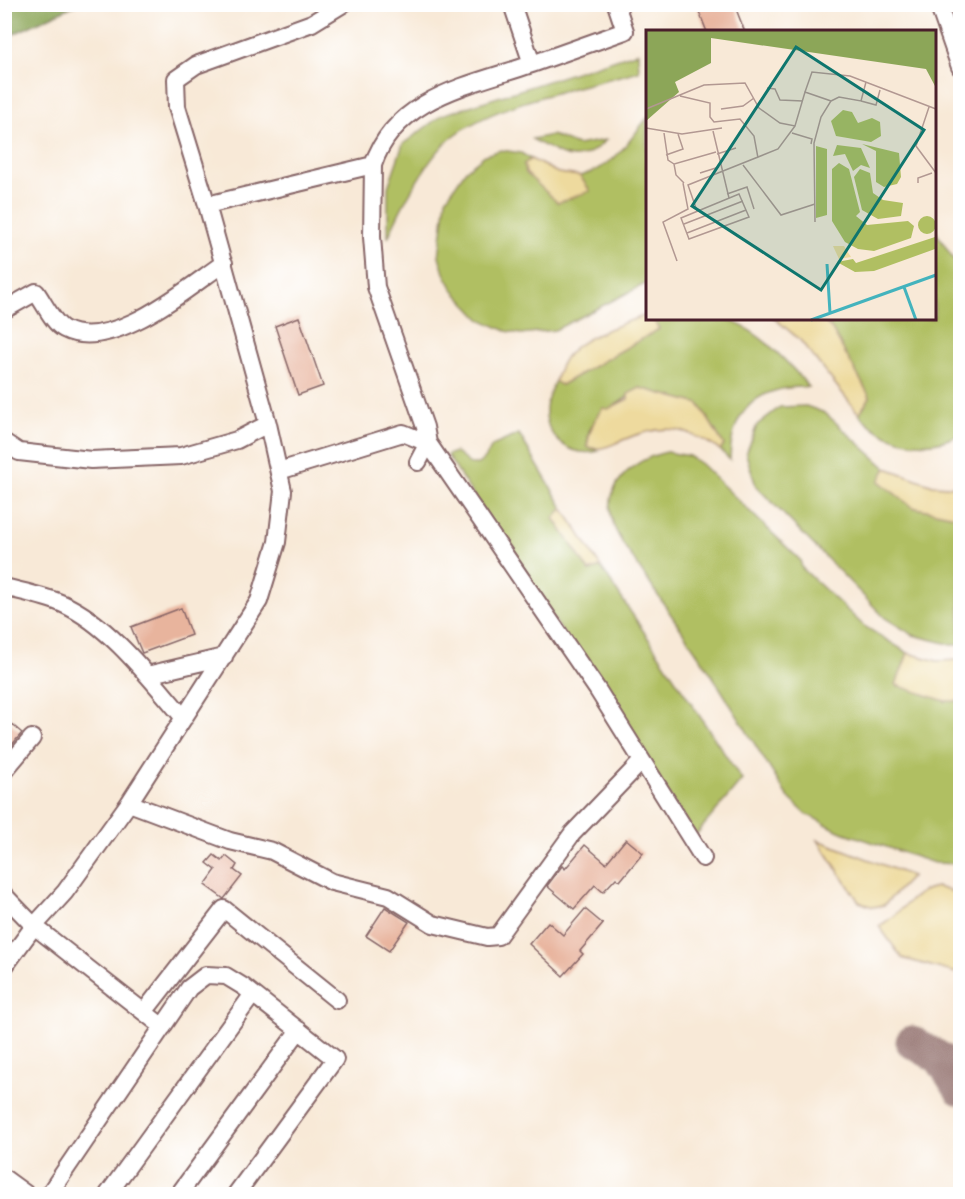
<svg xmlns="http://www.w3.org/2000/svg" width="965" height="1199" viewBox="0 0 965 1199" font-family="Vollkorn,serif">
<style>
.green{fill:#b0bf62;stroke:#7d6f46;stroke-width:1.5}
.forest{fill:#8ca658;stroke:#6b6242;stroke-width:1.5}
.sand{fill:#eeda9e;stroke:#9c7c64;stroke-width:1.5}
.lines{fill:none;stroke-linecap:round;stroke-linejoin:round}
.taxiway{stroke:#a18481;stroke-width:33}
.building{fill:#e8b49d}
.minor-casing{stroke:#876667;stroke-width:20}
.minor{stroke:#fff;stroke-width:16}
.inset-river{fill:none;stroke:#43b3bd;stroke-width:3}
.inset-road{fill:none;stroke:#b29892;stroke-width:1.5}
.view{fill:#0f766e;fill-opacity:0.15;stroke:#0f766e;stroke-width:3}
.inset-edge{fill:none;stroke:#4a1f2b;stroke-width:3}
</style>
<rect width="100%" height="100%" fill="#fff"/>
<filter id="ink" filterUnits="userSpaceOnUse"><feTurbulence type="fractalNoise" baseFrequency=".0167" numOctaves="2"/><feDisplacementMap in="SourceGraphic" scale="12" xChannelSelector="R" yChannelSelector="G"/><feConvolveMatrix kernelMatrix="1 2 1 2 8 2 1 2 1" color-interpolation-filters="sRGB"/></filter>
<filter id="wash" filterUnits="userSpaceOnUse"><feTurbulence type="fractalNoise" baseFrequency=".008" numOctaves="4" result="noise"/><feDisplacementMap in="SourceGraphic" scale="24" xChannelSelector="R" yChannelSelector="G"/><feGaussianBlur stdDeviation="1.35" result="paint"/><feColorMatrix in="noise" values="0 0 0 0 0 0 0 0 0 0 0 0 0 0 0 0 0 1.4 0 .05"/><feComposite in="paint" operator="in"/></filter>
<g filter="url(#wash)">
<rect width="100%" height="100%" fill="#f8e9d7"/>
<!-- green -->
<path class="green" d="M638,52l1,19c-54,15 -140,31 -184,64 -26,19 -55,73 -67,103v-51l15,-43 39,-29z
M647,118v165l-92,47 -34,4 -15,-3 -26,-12 -26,-28 -10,-18 -5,-17 7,-57 20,-29 19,-15 16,-5 20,3 10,6 -7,5 65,27 -9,-15c34,-9 46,-31 67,-58z
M552,135l25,10 29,-5c-29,29 -43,16 -74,-1z
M934,229l26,40v165c-34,19 -77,8 -101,-20l11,-17 -38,-67 -10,-12h112z
M652,318c22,0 45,-2 66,0 34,4 70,44 91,69 -50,-2 -78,22 -79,73l-10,-10 4,-5 -25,-41 -59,-16 -43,30 -8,13 -2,16 12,4c-28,7 -55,-13 -53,-43 1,-9 5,-19 9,-27l6,4 98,-56z
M806,406l19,7 61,55 -7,13 33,26 48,10v127h-11l-36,-9 -28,-17 -129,-132 -10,-32 11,-29 23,-18z
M519,434l44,74 -9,10 35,53 12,-4 141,213 -47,56 -248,-381 8,-3 15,12h8l8,-7 6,-11z
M667,452l22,4 12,8 99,96 2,8 62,58 44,27 -12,32 49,16h15v163l-26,-1 -95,-32 -33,-17 -19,-18 -77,-124 -87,-128c-3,-6 -8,-13 -10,-21 -12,-38 21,-64 54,-71z"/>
<!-- forest -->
<path class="forest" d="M5,4h70v1l-70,33z"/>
<!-- sand -->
<path class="sand" d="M531,159l27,14 22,3 10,15 -32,12 -32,-30 -2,-9z
M647,315v3h5l7,11 -98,56 -6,-4c4,-11 7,-21 15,-29 14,-15 57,-31 77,-37z
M774,318h48l10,12 38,67 -11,17 -59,-74z
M640,388l59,16 25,41 -4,5c-36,-24 -57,-27 -97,-10 -14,6 -22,11 -36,7 2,-15 6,-28 16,-39l5,1 20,-10v-5z
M886,468l47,17 27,2v30l-48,-10 -33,-26z
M563,508l38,59 -12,4 -35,-53z
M908,653l29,8 23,-1v41h-15l-49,-16z
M818,840l94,36 -28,29 -11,2 -14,-5z
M937,887l23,7v80l-58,-16 -23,-32c23,-12 33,-36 58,-39z"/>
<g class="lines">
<!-- taxiway -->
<path class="taxiway" d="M912,1042l28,16 20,31"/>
</g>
<g id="blocks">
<!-- building -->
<path class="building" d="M696,4h38l11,28h-38z
M299,317l24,69 -25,9 -23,-69z
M181,608l10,27 -49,18 -11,-26z
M9,722l13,11 -18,21v-27z
M626,839l17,14 -23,28 -4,-3 -13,14 -8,-7 -21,24 -27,-23 15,-20 3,3 20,-24 21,18z
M214,855l8,6 4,-5 11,9 -3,5 8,6 -18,23 -19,-14 11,-15 -9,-7z
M385,907l24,15 -20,29 -23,-15z
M585,909l18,15 -23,27 3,3 -20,22 -34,-32 19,-22 15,13z"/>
</g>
</g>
<g filter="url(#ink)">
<use href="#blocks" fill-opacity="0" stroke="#876667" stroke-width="1.5"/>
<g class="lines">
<!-- minor casing -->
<g class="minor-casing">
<path id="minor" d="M938,4l22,63
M532,64l93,-33 -9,-27
M373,165c22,-68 98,-80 159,-101l-20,-60
M207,205l-30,-98 -1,-28 20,-14 116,-42 31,-19
M4,310l32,-18c8,11 17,31 28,37 47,25 123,-41 160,-66
M4,442l15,10 72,8 90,-4 56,-16 31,-16 -61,-219 166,-40 -1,72 4,50 49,140 3,16 169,246 106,169
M279,471l124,-38 25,10 -10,19
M4,587c19,5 41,9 59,17 47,21 88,76 121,114
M147,675l77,-18
M4,771l28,-33
M129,803l101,38 42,10 60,31 56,14 45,28 54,13 11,-1 74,-102 69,-72
M4,895l30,31 129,101
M4,967l30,-41 31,-34 64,-89 130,-202 18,-59 6,-51 -15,-67
M144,1012l80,-103 113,91
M4,1178l22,16
M49,1194l140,-206 17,-13 20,1 18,11 91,72 -99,135
M108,1194l145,-200
M179,1194l120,-164"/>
</g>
<!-- minor -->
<use href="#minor" class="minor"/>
</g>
</g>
<!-- overview -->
<g transform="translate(646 30)">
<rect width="290" height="290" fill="#f8e9d7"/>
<path d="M197,80l9,2 6,11 14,-5 8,4 1,14 -10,6 -35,-6 -5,-15zM216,114l37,9 2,24 -4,7 -13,3 -8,-5v-31zM191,115l24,3 9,20 -9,-3 -8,6 -8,-17 -12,2zM170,116l11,3v66l-11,3zM193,133l10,6 11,43 -4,4 11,9 41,-4 6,5 -3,12 -37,13 -16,-2 -13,-7 -13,-21v-52zM214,139l10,4 3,20 10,7 20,3 -2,13 -23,3 -16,-9 -8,-33zM272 195a9 9 0 1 1 18 0a9 9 0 1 1-18 0ZM289,207v12l-61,22 -19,1 -18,-10 16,-3 3,4z" fill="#b0bf62"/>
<path d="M0,0h289v56l-9,-17 -215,-31v25l-36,19 4,10 -33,29z" fill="#8ca658"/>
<path d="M187,216h11l7,11 -12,2z" fill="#eeda9e"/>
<path class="inset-river" d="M181,234l3,49M258,257l12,33M165,290l125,-45"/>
<path class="inset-road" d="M121,58l8,1 5,11 23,1M159,62l7,-20 38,4 86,33M34,66l30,7v14l4,5 26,-3 14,17 4,22M185,71l8,-4 22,4 5,-19M215,71l15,4 4,-15M283,77l-13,39 20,27M0,79l58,-24 41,-2 14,25 21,15 15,3 10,-34 26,9 -10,16 -7,26 1,79M75,79l22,-3 11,-8M0,98l36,6 40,-6M67,101l16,67M18,103l4,27 6,4M146,103l20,6 -1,5M71,124l19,-6M20,125l17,-6 -5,-15M97,135l38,50 34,-11M54,143l19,-6M38,153l-8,-8 -2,-11 42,-12M272,153v-5l14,-5M81,164l20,-7 7,22M93,164l10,23 -60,22 -8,-21zM51,181l-9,-26 90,-36 17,-23M38,194l59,-23M41,203l59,-23M31,231l-14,-39 25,-13 -5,-26"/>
<path class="view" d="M150,17l128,83 -103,160 -129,-84z"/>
<rect width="290" height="290" class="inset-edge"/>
</g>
<!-- margin -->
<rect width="965" height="1199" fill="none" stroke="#fff" stroke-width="24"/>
</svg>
